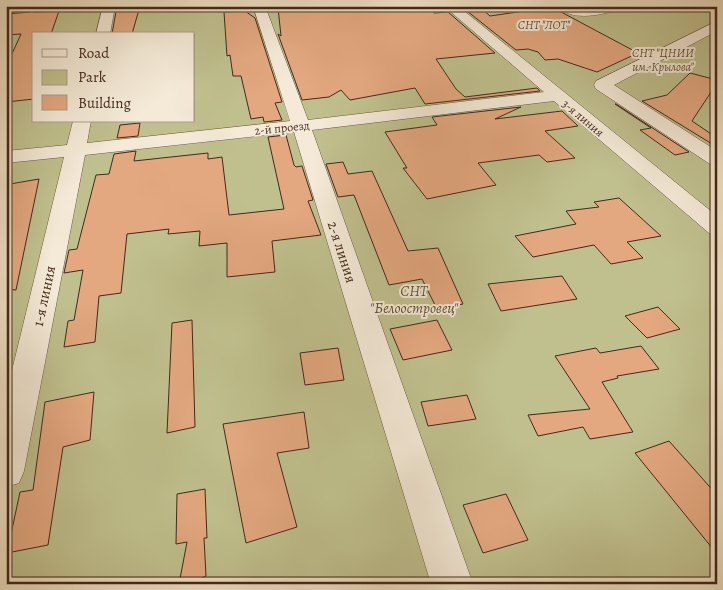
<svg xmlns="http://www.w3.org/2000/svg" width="723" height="590" viewBox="0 0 723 590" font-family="Alegreya,serif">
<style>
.green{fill:#c0c08e;stroke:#827454;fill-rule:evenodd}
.building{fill:#e3a880;stroke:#43291a}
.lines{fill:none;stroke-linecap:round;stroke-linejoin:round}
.minor-casing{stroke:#6e5644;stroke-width:1}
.minor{fill:#f4ead7;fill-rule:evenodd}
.labels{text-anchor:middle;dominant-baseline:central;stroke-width:4;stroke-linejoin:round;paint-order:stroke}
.far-park-label{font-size:12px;font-style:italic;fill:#624f37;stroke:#f4ead7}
.far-street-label{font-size:12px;fill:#43291a;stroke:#f4ead7}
.street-label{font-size:15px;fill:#43291a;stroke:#f4ead7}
.park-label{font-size:15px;font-style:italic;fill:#624f37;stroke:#f4ead7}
</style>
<rect width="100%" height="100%" fill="#eedfc2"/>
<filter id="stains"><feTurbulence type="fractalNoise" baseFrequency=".004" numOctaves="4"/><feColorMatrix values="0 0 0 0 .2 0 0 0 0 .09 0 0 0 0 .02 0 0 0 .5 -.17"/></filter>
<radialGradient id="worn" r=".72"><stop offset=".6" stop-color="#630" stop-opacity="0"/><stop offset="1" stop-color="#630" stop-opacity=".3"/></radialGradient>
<!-- green -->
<path class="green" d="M6,6h711v578h-711zM34,34h160v87h-160z"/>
<!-- building -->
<path class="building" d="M33,6l1,6 25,-1 -8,23h-17v65l-28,3v-35l15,-33 -15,1v-21l24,-2z
M117,6h23l-8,28h-20z
M337,6h93l4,7 14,-1 47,41 -59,6 20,30 9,8 72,-9 3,3 -115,13 -10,-16 -65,12 -9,-10 -12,7 -27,3 -24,-66 3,2 -3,-28z
M552,7l11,6 75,40 -41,19 -39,-13 -13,1 -7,-8 -10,-3 -12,1 -49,-39 15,-2 8,7z
M245,11l10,7 27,84 -7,1 7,17 -18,2 -1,-5 -12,2 -10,-43h-8l-3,-21 -3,1 -3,-44z
M690,73l27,7v3l-25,38 25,17v9l-75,-46 25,-6z
M615,104h1l73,48 -14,3 -35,-25 11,-2z
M521,107l-26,12 67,-8 16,15 -33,5 30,27 -28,4 -8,-7 -61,8 18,22 -69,14 -24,-31h4l-22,-36 52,-7 -5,-8z
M140,123l-2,13 -21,2 3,-13z
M286,135l8,30 2,2 6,-1 11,34 -5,1 13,34 -49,6 3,31 -48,5v-34l-28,3 1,-15 -32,3 1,-5 -42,5 -6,59 -22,3 -4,46 -31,5 4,-26 6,-1 9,-50 -19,3 5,-23 8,-1 19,-74 13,-1 5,-20 22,-3 -2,10 74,-8v6l14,-2 7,58 55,-6 -16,-72z
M343,162l5,12 24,-3 36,80 30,-3 25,56 -26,5 -15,-30 -33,6 -35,-90 -16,2 -12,-33z
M39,179l-23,111 -10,-1v-89l4,-16z
M619,198l42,38 -34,6 16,16 -32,6 -17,-19 -61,12 -18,-21 61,-12 -10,-13 33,-4 -5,-5z
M562,276l15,23 -76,12 -13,-27z
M658,307l22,22 -33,9 -22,-22z
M192,320l3,107 -28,6 5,-110z
M437,320l15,30 -49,10 -13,-31z
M641,346l18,23 -42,7 1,2 -16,4 31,50 -43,7 -7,-12 -45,9 -10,-21 62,-6 -35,-53 41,-8 4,5z
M338,348l6,32 -39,5 -5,-32z
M94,392l-4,48 -27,7 -15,98 -41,8 13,-61 13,-2 12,-88z
M467,395l9,24 -48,7 -7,-24z
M304,412l5,36 -32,5 20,74 -51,16 -23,-119z
M669,441l48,54v59l-82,-101z
M205,489l2,49h-3l2,38 -15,8h-12l8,-42 -11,2 1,-50z
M506,494l22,46 -45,13 -20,-48z"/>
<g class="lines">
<!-- minor casing -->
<g class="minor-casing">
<path id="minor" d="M103,6h12l-5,28h-14z
M253,6h12l43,114 236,-28 -100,-86h14l259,210v19l-8,-2 -155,-132 -242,29 161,454h-42l-137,-452 -209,23 -61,316 -5,12 -13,4v-92l58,-238 -58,6v-12l61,-6 6,-24h18l-4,22 203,-22z
M557,6l26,2 41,-2 -2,3c-19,5 -49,14 -65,-3z
M717,21v10l-103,54 103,66v15l-7,-2 -114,-75 -2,-4 2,-4z"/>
</g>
<!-- minor -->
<use href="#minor" class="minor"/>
</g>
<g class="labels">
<!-- far-park labels -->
<g class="far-park-label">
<text x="544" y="25">СНТ "ЛОТ"</text>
<text x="663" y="53">СНТ "ЦНИИ<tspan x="663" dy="14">им. Крылова"</tspan></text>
</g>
<!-- far-street labels -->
<g class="far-street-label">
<text transform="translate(583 118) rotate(40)">3-я линия</text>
<text transform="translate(282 128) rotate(-6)">2-й проезд</text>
</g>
<!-- street labels -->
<g class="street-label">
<text transform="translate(342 252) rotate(72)">2-я линия</text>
<text transform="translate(44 296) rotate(-78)">1-я линия</text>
</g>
<!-- park labels -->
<g class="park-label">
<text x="414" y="291">СНТ<tspan x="414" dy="17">"Белоостровец"</tspan></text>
</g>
</g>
<!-- margin -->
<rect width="723" height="590" fill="none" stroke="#eedfc2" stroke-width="25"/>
<rect x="8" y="8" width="708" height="575" fill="none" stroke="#43291a" stroke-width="2.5"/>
<rect x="12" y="12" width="698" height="565" fill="none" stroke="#43291a"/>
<!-- legend -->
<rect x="32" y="32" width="162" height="90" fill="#f4ead7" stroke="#ad9d8b"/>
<rect x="42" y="49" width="25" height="8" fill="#f4ead7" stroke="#ad9d8b"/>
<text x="78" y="58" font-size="15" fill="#43291a">Road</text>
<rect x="42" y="70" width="25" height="15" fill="#c0c08e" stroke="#ad9d8b"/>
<text x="78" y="82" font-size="15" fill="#43291a">Park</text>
<rect x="42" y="95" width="25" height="15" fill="#e3a880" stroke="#ad9d8b"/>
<text x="78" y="108" font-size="15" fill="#43291a">Building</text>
<rect width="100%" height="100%" filter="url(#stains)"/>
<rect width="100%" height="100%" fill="url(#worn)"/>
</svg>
